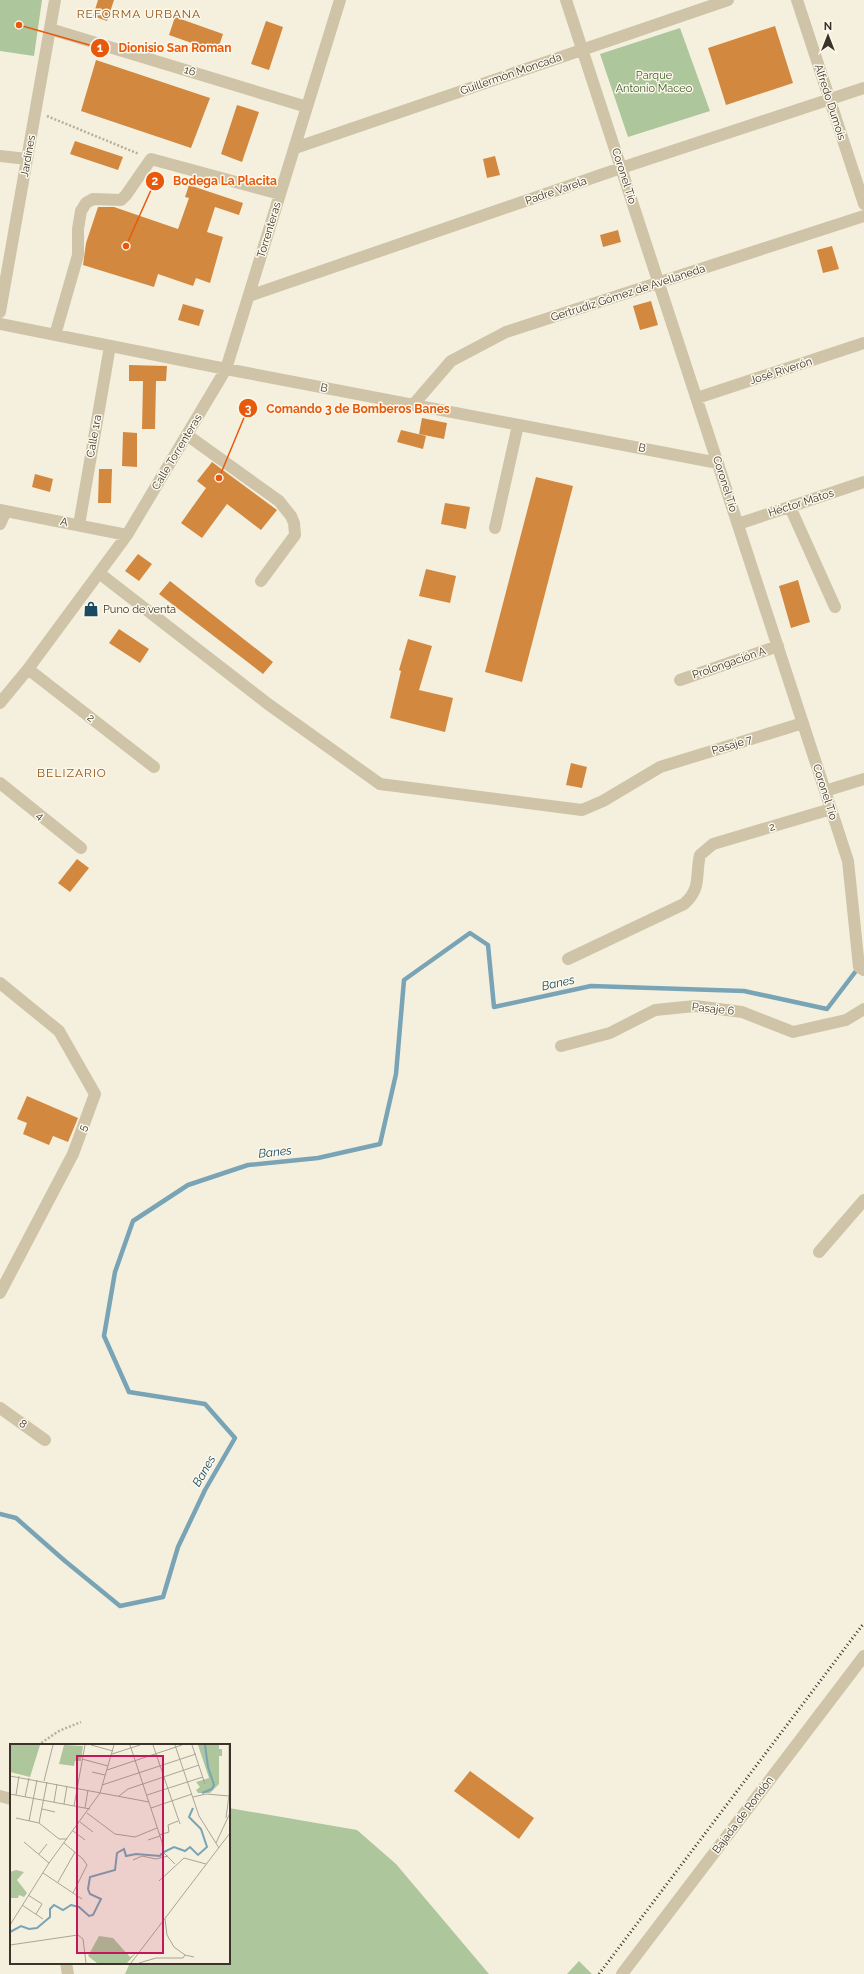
<svg xmlns="http://www.w3.org/2000/svg" width="864" height="1974" viewBox="0 0 864 1974" font-family="Raleway,sans-serif">
<style>
.green{fill:#adc69c}
.lines{fill:none;stroke-linecap:round;stroke-linejoin:round}
.stream{stroke:#79a4b6;stroke-width:4.5}
.building{fill:#d2883f}
.path{stroke:#bbae92;stroke-width:2.5;stroke-dasharray:2 2;stroke-linecap:butt}
.minor{stroke:#cfc4a8;stroke-width:12}
.rail{stroke:#3b3329;stroke-width:3;stroke-dasharray:1 3;stroke-linecap:butt}
.labels{text-anchor:middle;dominant-baseline:central;stroke-width:3;stroke-linejoin:round;paint-order:stroke}
.street-label{font-size:11px;fill:#3b3329;stroke:#fcf8eb}
.park-label{font-size:11px;fill:#3d5c2a;stroke:#fcf8eb}
.poi-label{font-size:11px;fill:#3b3329;stroke:#fcf8eb;text-anchor:start}
.neighbourhood-label{font-size:12px;letter-spacing:1px;fill:#935519;stroke:#fcf8eb}
.water-label{font-size:12px;font-style:italic;fill:#194a62;stroke:#fcf8eb}
.inset-river{fill:none;stroke:#79a4b6;stroke-width:2}
.inset-road{fill:none;stroke:#aba496;stroke-width:1}
.view{fill:#c2185b;fill-opacity:0.15;stroke:#c2185b;stroke-width:2}
.inset-edge{fill:none;stroke:#3b3329;stroke-width:2}
.leader{fill:none;stroke:#e8590c;stroke-width:1.5}
.callout-dot{fill:#e8590c;stroke:#fcf8eb;stroke-width:1.5}
.mark-label{font-size:12px;text-anchor:middle;font-weight:bold;fill:#fff}
.callout-label{font-size:12px;text-anchor:middle;font-weight:bold;fill:#e8590c;stroke:#fcf8eb;stroke-width:3;stroke-linejoin:round;paint-order:stroke}
</style>
<rect width="100%" height="100%" fill="#f5f0de"/>
<!-- green -->
<path class="green" d="M0,0h42l-8,56 -34,-5z
M680,28l30,83 -82,26 -28,-83z
M229,1808l128,22 39,34 93,110h-364l5,-11h99z
M579,1961l13,13h-25z"/>
<g class="lines">
<!-- stream -->
<path class="stream" d="M0,1514l16,4 49,43 55,45 43,-9 15,-50 27,-57 30,-52 -30,-34 -76,-12 -25,-56 11,-64 18,-51 55,-36 60,-20 70,-7 62,-14 16,-70 8,-94 66,-47 18,12 6,62 97,-21 153,5 83,18 32,-42"/>
</g>
<!-- building -->
<path class="building" d="M98,0h16l-7,21 -14,-5z
M175,17l48,17 -6,18 -48,-17z
M266,21l17,6 -14,43 -18,-6z
M775,26l18,57 -67,22 -18,-57z
M96,60l114,38 -19,50 -110,-37z
M237,105l22,7 -17,50 -21,-8z
M75,141l48,16 -5,13 -48,-16z
M495,156l5,19 -13,3 -4,-19z
M189,185l54,18 -4,12 -24,-8 -8,25 16,5 -13,46 -14,-5 -3,8 -35,-12 -4,13 -71,-22 3,-22 12,-36h16l64,22 11,-31 -4,-1z
M618,230l3,12 -18,5 -3,-12z
M832,246l7,23 -16,4 -6,-23z
M651,301l7,24 -18,5 -7,-24z
M183,304l21,6 -5,16 -21,-6z
M129,365l38,1 -1,15h-10l-1,48h-13l1,-48h-14z
M422,418l25,5 -3,16 -25,-5z
M401,430l25,6 -3,13 -26,-7z
M123,432l14,1v34l-15,-1z
M212,462l65,48 -16,20 -34,-26 -25,34 -21,-15 25,-35 -9,-7z
M99,469h13l-1,34h-13z
M35,474l18,5 -3,13 -18,-5z
M536,477l37,9 -51,196 -37,-10z
M445,503l25,4 -4,22 -25,-5z
M138,554l14,10 -13,17 -14,-10z
M426,569l30,7 -6,27 -31,-7z
M798,580l12,42 -19,6 -12,-42z
M170,581l103,81 -10,12 -104,-80z
M119,629l30,20 -9,14 -31,-20z
M408,639l24,7 -13,44 34,8 -8,34 -55,-14 11,-47 -2,-1z
M571,763l16,4 -5,21 -16,-3z
M77,859l12,9 -19,24 -12,-9z
M27,1096l51,22 -10,24 -15,-6 -4,9 -26,-11 4,-11 -10,-4z
M470,1771l64,47 -15,21 -65,-48z"/>
<g class="lines">
<!-- path -->
<path class="path" d="M47,116l92,38
M38,1745l21,-14 22,-9"/>
<!-- minor -->
<path class="minor" d="M566,0l282,861 11,106 5,3
M797,0l67,204
M50,29l257,78
M295,148l433,-148
M0,156l27,3
M249,296l372,-128 243,-80
M0,312l55,-312
M0,324l226,45 492,94
M55,335l23,-80v-26l3,-18 5,-8 7,-4 28,1 5,-5 25,-36 129,35
M697,398l167,-55
M413,405l38,-44 55,-29 358,-116
M187,435l92,66 12,15 3,7 1,12 -34,46
M790,507l45,100
M0,510l127,25
M0,524l6,-13
M738,524l126,-42
M79,525l31,-179
M495,528l23,-103
M99,573l169,131 112,80 202,26 21,-9 57,-34 143,-44
M28,669l126,98
M680,680l98,-34
M0,703l28,-34 99,-134 99,-166 114,-369
M0,783l81,65
M825,791l39,-12
M568,959l116,-55c18,-16 11,-28 16,-49l13,-11 118,-35
M0,983l59,48 36,63 -22,60 -73,139
M561,1046l49,-13 45,-23 40,-4 47,6 51,20 53,-12 18,-11
M819,1252l45,-52
M0,1408l45,32
M0,1796l11,3
M66,1963l2,11
M622,1974l242,-318"/>
<!-- rail -->
<path class="rail" d="M599,1974l265,-351"/>
</g>
<!-- icons -->
<defs>
<g id="shop-bare" transform="scale(1.2)"><path d="M-5-2.5h2.3a2.7 3.5 0 0 1 5.4 0H5L5.5 6h-11ZM-1.5-2.5h3a1.5 2.3 0 0 0-3 0Z" fill="#194a62" stroke="#fcf8eb" stroke-width="2.5" paint-order="stroke"/></g>
</defs>
<g fill-rule="evenodd">
<use href="#shop-bare" x="91" y="609"/>
</g>
<g class="labels">
<!-- street labels -->
<g class="street-label">
<text transform="translate(190 71) rotate(17)">16</text>
<text transform="translate(511 74) rotate(-19)">Guillermón Moncada</text>
<text transform="translate(830 102) rotate(72)">Alfredo Dumois</text>
<text transform="translate(28 156) rotate(-80)">Jardínes</text>
<text transform="translate(624 176) rotate(72)">Coronel Tío</text>
<text transform="translate(556 191) rotate(-19)">Padre Varela</text>
<text transform="translate(269 230) rotate(-73)">Torrenteras</text>
<text transform="translate(628 293) rotate(-18)">Gertrudiz Gómez de Avellaneda</text>
<text transform="translate(781 371) rotate(-18)">José Riverón</text>
<text transform="translate(324 388) rotate(11)">B</text>
<text transform="translate(94 436) rotate(-80)">Calle 1ra</text>
<text transform="translate(642 448) rotate(11)">B</text>
<text transform="translate(177 452) rotate(-59)">Calle Torrenteras</text>
<text transform="translate(725 484) rotate(72)">Coronel Tío</text>
<text transform="translate(801 503) rotate(-18)">Héctor Matos</text>
<text transform="translate(64 522) rotate(11)">A</text>
<text transform="translate(729 663) rotate(-19)">Prolongación A</text>
<text transform="translate(91 718) rotate(38)">2</text>
<text transform="translate(732 745) rotate(-17)">Pasaje 7</text>
<text transform="translate(825 792) rotate(72)">Coronel Tío</text>
<text transform="translate(40 816) rotate(39)">4</text>
<text transform="translate(772 827) rotate(-17)">2</text>
<text transform="translate(713 1009) rotate(6)">Pasaje 6</text>
<text transform="translate(83 1128) rotate(-70)">5</text>
<text transform="translate(23 1424) rotate(35)">8</text>
<text transform="translate(743 1815) rotate(-53)">Bajada de Rondón</text>
</g>
<!-- park labels -->
<g class="park-label">
<text x="654" y="75">Parque<tspan x="654" dy="13">Antonio Maceo</tspan></text>
</g>
<!-- poi labels -->
<g class="poi-label">
<text x="103" y="609">Puno de venta</text>
</g>
<!-- neighbourhood labels -->
<g class="neighbourhood-label">
<text x="139" y="14">REFORMA URBANA</text>
<text x="72" y="773">BELIZARIO</text>
</g>
<!-- water labels -->
<g class="water-label">
<text transform="translate(558 983) rotate(-12)">Banes</text>
<text transform="translate(275 1152) rotate(-6)">Banes</text>
<text transform="translate(204 1471) rotate(-60)">Banes</text>
</g>
</g>
<!-- overview -->
<g transform="translate(10 1744)">
<rect width="220" height="220" fill="#f5f0de"/>
<path d="M0,1h30l-10,32 -20,-5zM54,1l19,1 -2,15h-6l-1,5 -15,-2zM188,1h21v4h3v7h-3v28l-9,9h-12l-2,-3 4,-3 -4,-5 13,-4zM6,126l8,2 -7,8 10,13 -3,4 -5,-2 -1,3h-8v-26zM89,192l14,2 17,19 6,-4 -9,10h-30l-9,-7z" fill="#adc69c"/>
<path class="inset-river" d="M192,49l10,-4 2,-4 -6,-18 -3,-22M154,108l10,-5 11,4 5,-4 8,8 9,-8 -6,-18 -12,-12 4,-9M0,188l11,-6 8,3 8,-1 13,-11v-8l4,-4 9,5 8,-5 8,2 10,9 4,-1 8,-16 -11,-5 -2,-5 2,-12 25,-7 2,-17 7,-4 2,7 10,-2 24,2 2,-3"/>
<path class="inset-road" d="M81,1l22,6M120,1l32,97 1,10 12,12M143,1l27,79M165,1l24,71 20,32M182,1l13,39M102,10l28,-9M72,15l26,7M97,26l75,-25M82,28l13,3M0,32l139,26M34,37l9,-36M92,41l94,-31M0,50l80,15M6,51l3,-19M137,51l56,-18M109,52l9,-7 71,-24M15,53l4,-19M183,53l13,-3 23,2v-51M44,58l3,-18M54,60l3,-18M64,62l11,-61M75,64l3,-18M141,64l41,-14M32,65l13,3M77,69l28,21 20,3 22,-9M6,74l23,5 20,16h8M216,74l3,-23M19,77l8,-41M70,78l13,10M29,79l8,-41M63,87l12,9M149,91l10,-3 -1,-7 10,-4M138,96l12,-4M14,98l25,21M54,99l19,16 4,6 -14,28M206,99l14,-30M29,110l8,-10M123,116l9,-4 14,3 12,-3M33,129l39,26M149,137l25,-23 22,6M48,138l17,-30M18,151l14,9 -6,10M12,161l21,14M155,175l2,16 7,12 11,8 9,2M0,181l39,-62 51,-70 14,-48M0,201l68,-10 5,4 3,24M121,219l99,-130M129,219l17,-5h27l2,-3"/>
<path class="view" d="M67,12h86v197h-86z"/>
<rect width="220" height="220" class="inset-edge"/>
</g>
<!-- callouts -->
<path class="leader" d="M19 25L100 48M126 246L155 181M219 478L248 408"/>
<g class="callout-dot">
<circle cx="19" cy="25" r="4"/>
<circle cx="126" cy="246" r="4"/>
<circle cx="219" cy="478" r="4"/>
<circle cx="100" cy="48" r="10"/>
<circle cx="155" cy="181" r="10"/>
<circle cx="248" cy="408" r="10"/>
</g>
<g class="mark-label">
<text x="100" y="52">1</text>
<text x="155" y="185">2</text>
<text x="248" y="413">3</text>
</g>
<g class="callout-label">
<text x="175" y="52">Dionisio San Roman</text>
<text x="225" y="185">Bodega La Placita</text>
<text x="358" y="413">Comando 3 de Bomberos Banes</text>
</g>
<!-- north arrow -->
<g transform="translate(828 36)" stroke="#fcf8eb" stroke-width="3" paint-order="stroke">
<path d="M0-3L7 15L0 10L-7 15Z" fill="#3b3329"/>
<text y="-6" font-size="11" font-weight="bold" text-anchor="middle" fill="#3b3329">N</text>
</g>
</svg>
